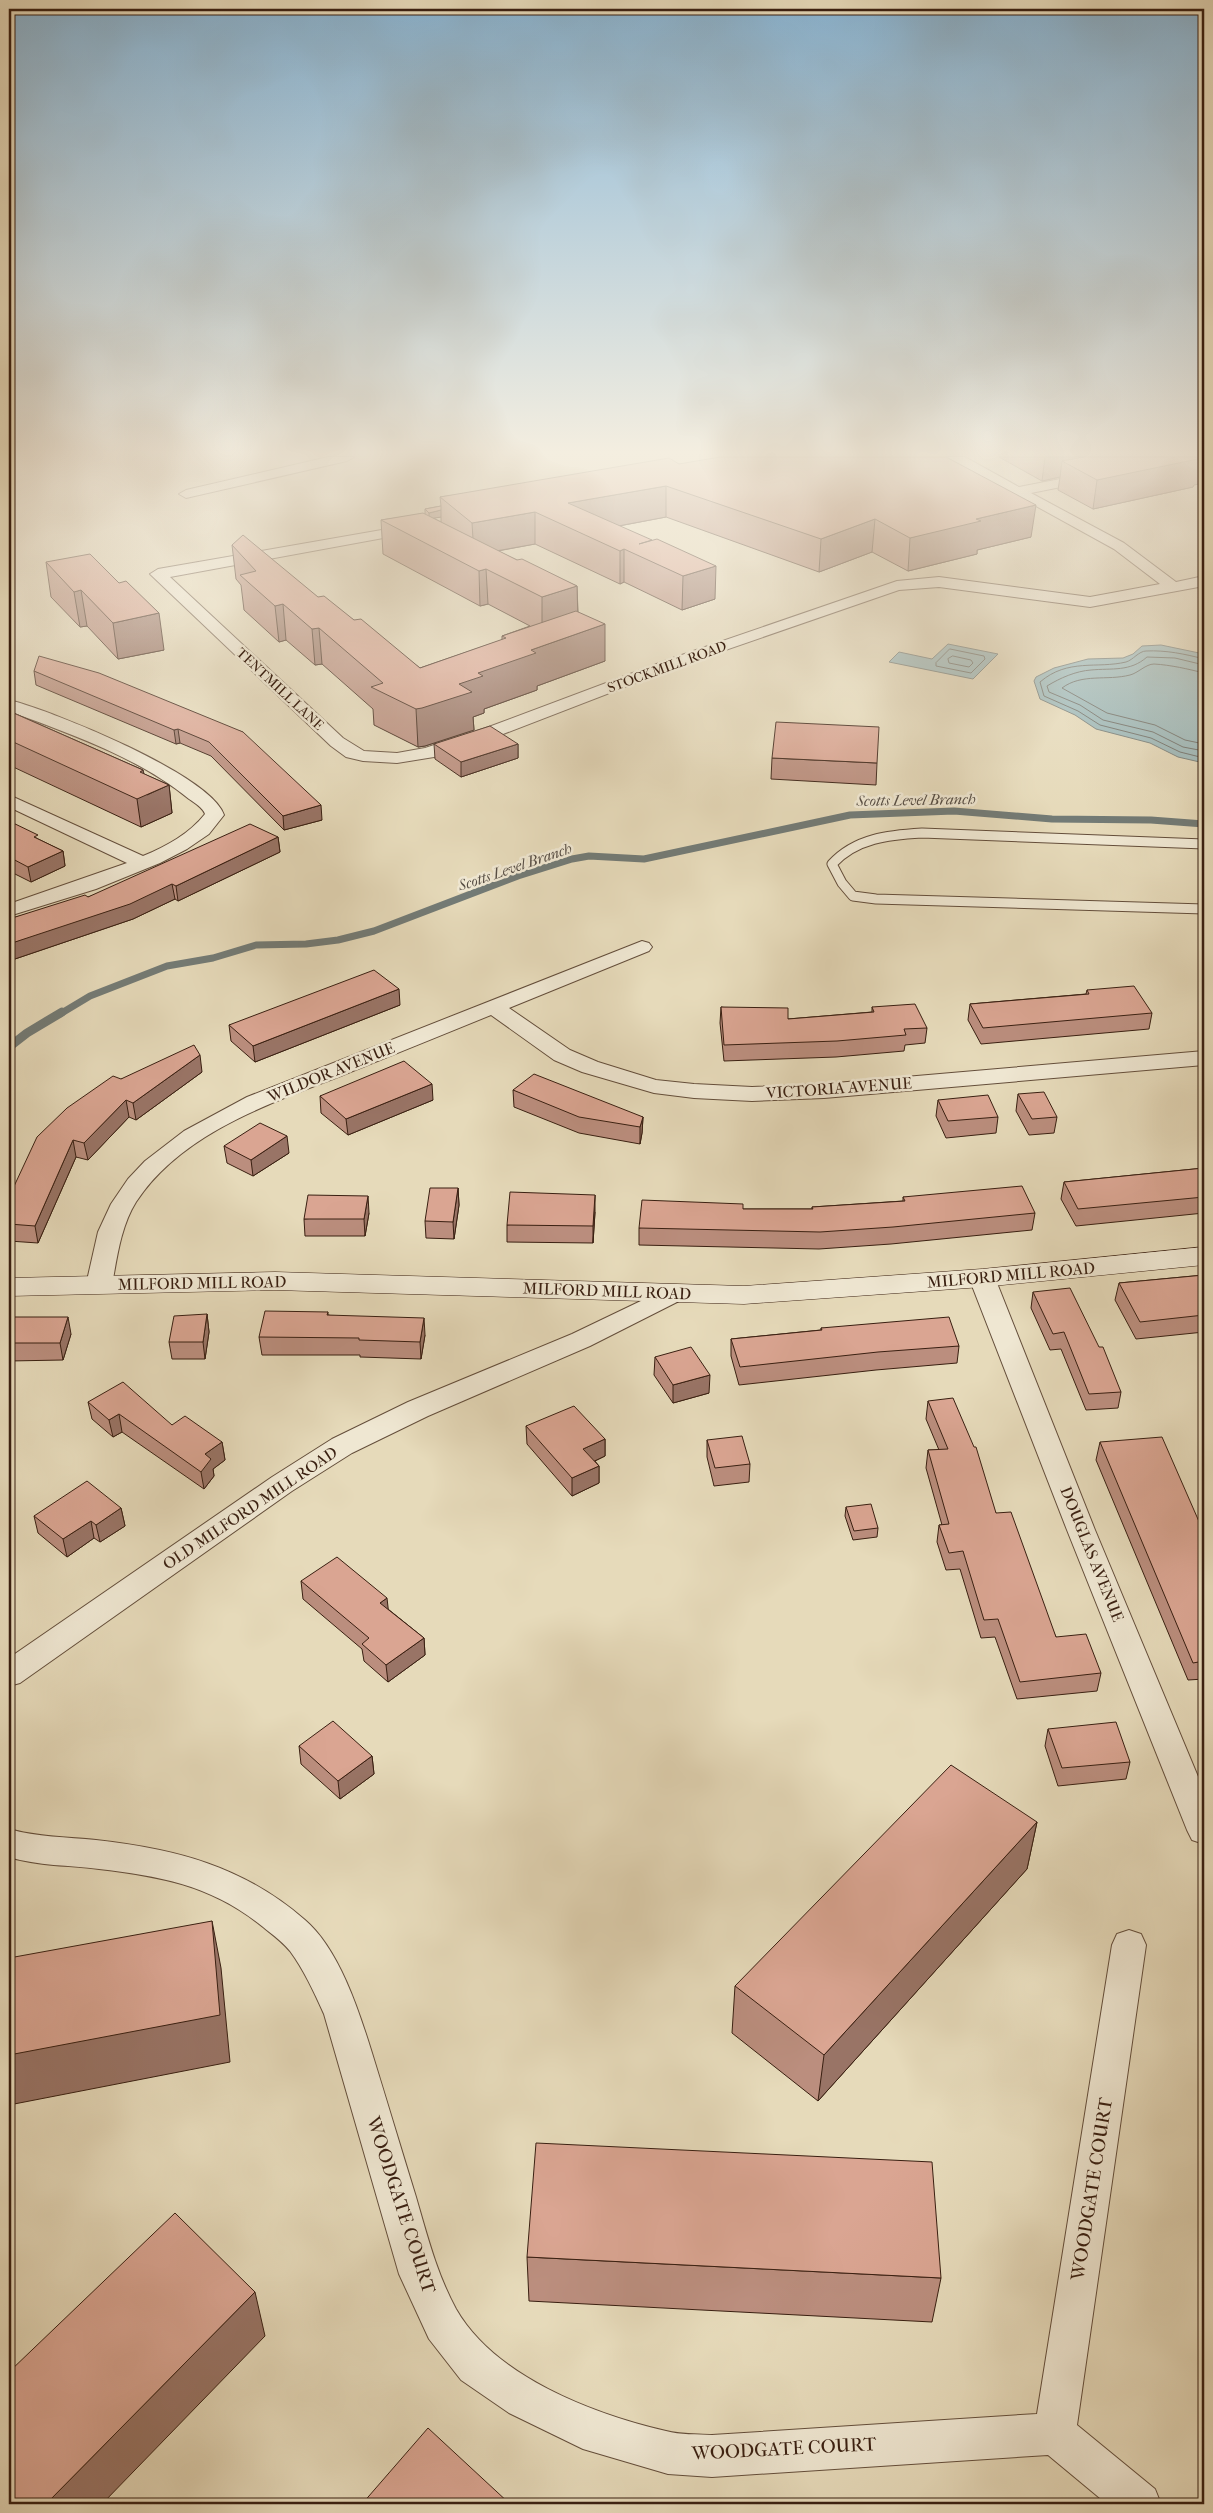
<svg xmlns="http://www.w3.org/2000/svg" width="1213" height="2513" viewBox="0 0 1213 2513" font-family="'IM FELL French Canon',serif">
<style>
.water{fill:#9ab8ba;stroke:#737b76}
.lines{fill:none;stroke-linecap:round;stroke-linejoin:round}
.shore{stroke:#6a6c66;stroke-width:1}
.stream-far1{stroke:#737b76;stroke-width:7}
.stream{stroke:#737b76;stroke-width:9}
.service-casing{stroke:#644e3b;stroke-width:11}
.minor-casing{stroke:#644e3b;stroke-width:2}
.secondary-casing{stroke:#391f11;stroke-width:1}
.service{stroke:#efe7d2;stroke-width:9}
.minor{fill:#efe7d2;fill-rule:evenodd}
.secondary{fill:#efe7d2;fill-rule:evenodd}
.wall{fill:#bb8e7e;stroke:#391f11;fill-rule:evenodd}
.shaded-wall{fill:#997466;stroke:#391f11}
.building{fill:#daa592;stroke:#391f11}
.labels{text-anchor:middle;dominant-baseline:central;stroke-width:5;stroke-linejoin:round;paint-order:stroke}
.far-street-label{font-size:14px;fill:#391f11;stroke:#efe7d2}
.far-water-label{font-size:15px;font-style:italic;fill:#564d44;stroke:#efe7d2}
.street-label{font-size:16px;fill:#391f11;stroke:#efe7d2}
.near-street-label{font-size:19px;fill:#391f11;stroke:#efe7d2}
</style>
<rect width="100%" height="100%" fill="#e6daba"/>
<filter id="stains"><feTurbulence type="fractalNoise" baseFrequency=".004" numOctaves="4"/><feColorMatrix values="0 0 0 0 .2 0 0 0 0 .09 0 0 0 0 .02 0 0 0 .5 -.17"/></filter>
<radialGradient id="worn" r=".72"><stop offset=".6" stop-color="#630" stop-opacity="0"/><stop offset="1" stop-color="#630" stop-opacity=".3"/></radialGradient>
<!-- water -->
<path class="water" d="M948,644l50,10 -25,25 -84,-17 10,-10 33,7z
M1161,645l43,9v109l-26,-6 -28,-14 -54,-14 -21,-14 -35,-16 -6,-18 2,-4 18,-9 34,-9 35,-1 10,-4 9,-8z"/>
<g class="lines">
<!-- shore -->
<path class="shore" d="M950,649l34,7 1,3 -14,14 -35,-7v-3z
M953,656l18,4 2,3 -4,4 -20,-4 -1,-4z
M1204,659c-19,-5 -38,-9 -58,-8 -7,0 -13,9 -20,11 -29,7 -58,-4 -86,20l4,14 34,15 22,14 51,13 29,14 24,6
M1204,665l-29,-7 -28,-1c-17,15 -35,11 -56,13 -15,1 -31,8 -44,16l2,6 31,13 23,15 50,12 30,15 21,4
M1204,673c-16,-4 -33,-8 -50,-9 -8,0 -16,9 -24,11 -23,6 -48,-2 -68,13l45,25 48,12 30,15 19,4"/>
<!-- stream-far1 -->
<path class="stream-far1" d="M60,1014l30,-18 77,-30 46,-8 43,-13 50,-1 32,-4 36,-9 144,-55 54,-17 17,-3 55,3 206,-44 104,-4 98,8 99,1 53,4"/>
<!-- stream -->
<path class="stream" d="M9,1047l18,-14 35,-21"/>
<!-- service casing -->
<g class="service-casing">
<path id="service" d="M1204,844l-282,-11c-33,2 -66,5 -90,31l10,19 11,13 23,3 328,10"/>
</g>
<!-- minor casing -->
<g class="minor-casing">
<path id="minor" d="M328,457h26l-7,4 -161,37 -7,-4 7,-4z
M947,457h18l54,30 72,-14 5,1 2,3 -2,3 -65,13 93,50 52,39 28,-6v10l-114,21 -151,-20 -40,3 -217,75 -184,71 -64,21 -37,6 -34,-2 -17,-4 -15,-11 -181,-172 8,-5 258,-45 5,1 2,3 -7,4 -246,45 173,161 21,13 33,2 28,-5 61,-20 184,-69 227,-78 42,-4 151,20 70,-13 -46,-35z
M9,700c42,10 202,75 215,115l-15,19 -22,15 -27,14 -64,26 -87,27v-12l118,-41 -118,-56v-12l134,61c24,-10 46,-22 62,-42 -2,-6 -10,-11 -16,-15 -51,-42 -119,-65 -180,-88z
M642,941l7,2 3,4 -3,4 -140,57 61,42 28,12 58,18 38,4 58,3 72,-3 380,-33v14l-380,33 -72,3 -58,-3 -40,-5 -72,-21 -28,-12 -63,-45c-49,20 -98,40 -148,60 -73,29 -161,57 -207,127 -15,24 -19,55 -24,83l-4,6 -9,2 -9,-2 -4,-6 12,-53 13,-28 17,-25 17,-18 39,-30 63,-34z
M982,1270l9,2 4,6 100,252 109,261v53l-12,-4 -5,-10 -120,-300 -98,-252 4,-6z
M670,1287l9,2 4,6 -4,6 -89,45 -162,70 -76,37 -60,38 -272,192 -11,3v-28l263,-181 60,-38 76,-37 164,-68z
M9,1829c28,8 58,8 87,11 80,9 147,26 209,80 34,29 54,91 67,133 15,48 29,96 44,144 11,38 21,77 40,112 39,68 137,105 210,122 14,4 31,3 46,4l325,-21 75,-469 5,-11 12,-4 12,4 5,11 -69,480 78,64 6,15h-54l-59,-49 -336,22 -44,-3 -85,-25 -74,-36 -48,-33 -32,-41 -30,-65 -75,-260c-10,-22 -20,-44 -34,-63 -9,-11 -21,-19 -32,-28 -49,-38 -99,-47 -159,-54 -30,-4 -61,-3 -90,-12z"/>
</g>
<!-- secondary casing -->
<g class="secondary-casing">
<path id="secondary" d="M1204,1247v18l-222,22 -238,17 -469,-14 -266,6v-18l266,-6 469,14 238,-17z"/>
</g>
<!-- service -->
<use href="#service" class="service"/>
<!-- minor -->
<use href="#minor" class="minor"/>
<!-- secondary -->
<use href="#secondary" class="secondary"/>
</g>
<!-- wall -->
<path class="wall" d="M999,457h205l-11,30 -100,22 -35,-19 2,-13 -18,4z
M679,464l352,73 -54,13v4l-69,17 -36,-19 -53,20 -153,-55 -47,9 96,73 -33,11 -58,-28 -4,2 -85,-40 -37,7 19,9 60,26 1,26 27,49 -68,25v4l-53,19v4l-11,4 1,13 -49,16 -7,1 -44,-22 -1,-16 -51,-45 -7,1 -29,-25 -7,2 -35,-32 -3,-25 -5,-6 -4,-34 122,75 66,48 82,-28v-4l28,-10 -42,-22 -8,2 -97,-52 -2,-34 44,-6v-5l16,-3 -1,-9zM441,517v5l-8,-4z
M46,562l118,88 -46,9 -31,-33 -7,1 -29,-30z
M34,671l209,61 79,88 -38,10 -73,-74 -31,-13 -4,1 -140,-59z
M9,711l134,59 1,4 25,11 3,28 -31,14 -132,-62z
M434,744h84v14l-57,19 -26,-18z
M772,758l105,5 -1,22 -105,-6z
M9,821l29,18 25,12 2,15 -34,16 -22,-11z
M278,837l2,15 -102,49 -3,-2 -42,20 -124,42v-42l79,-22z
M1087,990l65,23 -3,16 -168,15 -13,-24 2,-16 116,-10z
M400,1005l-145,57 -24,-21 -2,-16z
M721,1007l67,12 84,-7v-5l55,21 -2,15 -20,2 -1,6 -68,6 -112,4 -4,-38z
M202,1072l-66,48 -7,-3 -41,43 -12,-3 -38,86 -29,-2v-44l112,-118z
M513,1090l130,27 -1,16 -2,11 -61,-11 -65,-26z
M1018,1094l39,23 -3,16 -25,2 -13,-24z
M320,1096l113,4 -85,35 -27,-22z
M938,1100l60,17 -2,16 -50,5 -10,-22z
M224,1146l65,7 -36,23 -26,-13z
M1204,1168v45l-128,13 -15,-27 3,-17z
M458,1188l1,17 -5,34 -28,-1 -1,-17z
M903,1197l132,16 -3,17 -141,14 -72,5 -180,-4v-17l104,-19h69v-2l91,-6z
M595,1212l-2,31 -86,-1v-17z
M369,1213l-4,23h-60l-1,-17z
M1204,1275v57l-68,7 -21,-39 4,-17z
M1033,1292l88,100 -3,16 -32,2 -25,-61 -11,1 -19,-42z
M328,1312v3l97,20 -4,24 -61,-2v-2h-98l-3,-18z
M207,1314l2,18 -4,27h-33l-3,-17z
M9,1317l62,17 -8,26 -54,1z
M821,1328l138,18 -2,17 -81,7 -137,15 -8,-29v-17l90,-9z
M655,1357l54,36 -36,10 -19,-28z
M928,1401l68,112 60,124 45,36 -4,18 -80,8 -22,-62 -14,1 -21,-69 -14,1 -9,-28 2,-17h3l-16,-57 2,-18h11l-13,-31z
M88,1402l84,23 50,17 3,18 -12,9 1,7 -10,13 -82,-57 -9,5 -21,-18z
M526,1426l79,13v17l-10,5 4,5v17l-27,13 -45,-52z
M707,1440l43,24 -1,18 -35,4 -7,-29z
M1100,1442l104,91v146l-16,1 -92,-220z
M846,1507l32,21 -1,9 -24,3 -8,-24z
M121,1508l4,18 -25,16 -6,-4 -27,19 -29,-24 -4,-17z
M301,1581l87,28 36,29 1,17 -37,27 -24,-21 -2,-12 -59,-50z
M1048,1729l82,33 -4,17 -68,7 -13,-40z
M299,1746l73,10 2,18 -34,25 -39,-35z
M1037,1822l-10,47 -209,232 -86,-68 3,-47z
M527,2257l414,21 -9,44 -403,-21z"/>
<!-- shaded-wall -->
<path class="shaded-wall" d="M1045,457h119l-102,4 -2,16 -18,4z
M1195,457h9v26l-10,2 -1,2 -100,22 4,-29z
M666,486v31l-85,16 -13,-30z
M1036,505l-5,32 -54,13v4l-69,17 2,-33 66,-19z
M441,510v7l-12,2v-6z
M535,512v32l-61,11 -2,-32z
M875,519l-3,33 -53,20 2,-33z
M624,549v33l-4,2v-33z
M716,566l-1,33 -33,11 1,-34z
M486,569l2,35 -8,2 -1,-35z
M577,586l1,36 -36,11v-36z
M81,590l6,36 -7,1 -6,-35z
M283,604l3,36 -7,2 -4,-36z
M159,613l5,37 -46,9 -5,-36z
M605,624v37l-68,25v4l-53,19v4l-11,4 1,13 -49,16 -7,1 -2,-38 62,-36 53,-23z
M319,628l3,36 -7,1 -3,-36z
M178,729l2,14 -4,1 -2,-14z
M518,744v14l-57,19v-15z
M143,770l4,25 22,-10 3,28 -31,14 -4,-28 3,-27z
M321,805l1,15 -38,10 -1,-14z
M278,837l2,15 -102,49 -2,-15z
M63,851l2,15 -34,16 -3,-15z
M172,884l3,15 -42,20 -124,42v-17z
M399,989l1,16 -145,57 -2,-16z
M200,1055l2,17 -66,48 -3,-17z
M432,1084l1,16 -85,35 -2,-16z
M126,1100l3,17 -41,43 -4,-17z
M643,1117l-1,16 -2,11v-17z
M287,1136l2,17 -36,23 -2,-16z
M73,1140l3,17 -38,86 -3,-17z
M458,1188l1,17 -5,34 -1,-17z
M595,1195v17l-2,31v-17z
M368,1196l1,17 -4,23 -1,-17z
M207,1314l2,18 -4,27 -2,-17z
M68,1317l3,17 -8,26 -3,-17z
M424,1318l1,17 -4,24 -1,-17z
M710,1375l-1,18 -36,10v-18z
M119,1414l3,18 -9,5 -4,-17z
M605,1439v17l-21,10 -1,-17z
M222,1442l3,18 -12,9 1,7 -10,13 -3,-17 4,-18z
M599,1466v17l-27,13v-18z
M121,1508l4,18 -25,16 -4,-17z
M91,1521l3,17 -27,19 -4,-18z
M387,1598l2,18 -9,-13z
M424,1638l1,17 -37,27 -2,-17z
M372,1756l2,18 -34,25 -2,-18z
M1037,1822l-10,47 -209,232 6,-46z
M212,1921l9,47 9,94 -221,43v-50z
M255,2292l10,44 -163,168h-56z"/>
<!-- building -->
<path class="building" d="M720,457h226l90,48 -60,14 5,2 -71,17 -35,-19 -54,20 -155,-53 -98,17 84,37 -13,4 18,-5 59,27 -33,10 -59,-27 -4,2 -85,-39 -63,11 -32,-26 229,-39 10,6z
M1083,457h112l3,2 -101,21 -35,-19z
M441,506v4l-12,3 -4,-4z
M423,513l94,47 5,-1 55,27 -35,11 -56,-28 -7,2 -98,-51z
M243,535l75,62 6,-1 30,24 7,-1 59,49 86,-30 -4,-2 74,-25 29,13 -74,26 5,3 -58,20 5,3 -24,8 13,8 -50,16 -6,1 -45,-22 12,-4 -64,-55 -7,1 -29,-25 -8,2 -35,-31 16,-4 -24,-26z
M90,554l29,29 7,-2 33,32 -46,10 -32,-33 -7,2 -28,-30z
M39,656l60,17 144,59 78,73 -38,11 -74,-74 -31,-13 -4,1 -140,-59z
M9,711l134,59 -3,2 29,13 -32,14 -128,-59z
M776,722l103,5 -2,36 -105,-5z
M490,726l28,18 -57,18 -27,-18z
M9,821l29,14 -4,2 29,14 -35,16 -19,-10z
M250,824l28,13 -102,49 -4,-2 -42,20 -121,40v-25l76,-24 3,2z
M374,970l25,19 -146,57 -24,-21z
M1134,986l18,27 -169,15 -13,-24 119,-10 -2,-4z
M915,1004l12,24 -23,1 2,6 -69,6 -113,4 -3,-38 67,1v11l86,-7 -2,-5z
M194,1045l6,10 -67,48 -7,-3 -42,43 -11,-3 -38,86 -26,-2v-27l28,-60 30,-29 46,-32 8,3z
M404,1061l28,23 -86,35 -26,-23z
M534,1074l109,43 -3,10 -61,-10 -66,-27z
M1044,1092l13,25 -25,2 -14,-25z
M988,1095l10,22 -50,4 -10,-21z
M260,1123l27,13 -36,24 -27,-14z
M1204,1168v29l-126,12 -14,-27z
M1022,1186l13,27 -142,14 -73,5 -181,-4 3,-28 101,4v5h70l-1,-2 93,-6 -2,-4z
M430,1188h28l-5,34 -28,-1z
M510,1192l85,3 -2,31 -86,-1z
M308,1195l60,1 -4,23h-60z
M1204,1275v40l-64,7 -21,-39z
M1070,1288l29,59h4l18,45 -32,2 -25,-62 -11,2 -20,-42z
M265,1311l63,1 -1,3 97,3 -4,24 -61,-2v-2l-100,-1z
M207,1314l-4,28h-34l5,-26z
M9,1317h59l-8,26h-51z
M949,1317l10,29 -81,6 -138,15 -9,-28 91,-9 -1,-2z
M691,1347l19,28 -37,10 -18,-28z
M123,1382l49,43 13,-9 37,26 -17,12 6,5 -10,13 -82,-58 -10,6 -21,-18z
M953,1398l21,49h2l20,66 15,-1 45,125 30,-3 15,39 -81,9 -22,-63 -14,1 -21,-69 -14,2 -10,-28 10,-1 -21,-74 20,-1 -20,-48z
M574,1406l31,33 -22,10 16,17 -27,12 -46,-52z
M742,1436l8,28 -35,4 -8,-28z
M1162,1437l42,96v128l-11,2 -93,-221z
M87,1481l34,27 -25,17 -5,-4 -28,18 -29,-23z
M871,1504l7,24 -24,3 -8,-24z
M337,1557l50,41 -7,5 44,35 -38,27 -24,-21 7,-6 -68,-57z
M333,1721l39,35 -34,25 -39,-35z
M1116,1722l14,40 -68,6 -14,-39z
M951,1765l86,57 -213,233 -89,-69z
M212,1921l8,94 -211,40v-97z
M536,2143l396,19 9,116 -414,-21z
M175,2213l80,79 -209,212h-37v-132z
M428,2428l82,76h-148z"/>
<!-- sky -->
<linearGradient id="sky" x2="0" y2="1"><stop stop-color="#89b6d6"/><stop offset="0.56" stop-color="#f4eee0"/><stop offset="1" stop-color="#f4eee0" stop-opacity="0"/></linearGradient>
<rect width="1213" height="809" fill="url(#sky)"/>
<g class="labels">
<!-- far-street labels -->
<g class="far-street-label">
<text transform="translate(667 667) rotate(-20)">STOCKMILL ROAD</text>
<text transform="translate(280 689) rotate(43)">TENTMILL LANE</text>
</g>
<!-- far-water labels -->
<g class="far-water-label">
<text transform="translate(916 800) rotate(-1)">Scotts Level Branch</text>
<text transform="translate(515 867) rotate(-19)">Scotts Level Branch</text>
</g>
<!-- street labels -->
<g class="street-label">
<text transform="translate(331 1072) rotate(-22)">WILDOR AVENUE</text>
<text transform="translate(839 1088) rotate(-4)">VICTORIA AVENUE</text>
<text transform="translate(1011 1275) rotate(-5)">MILFORD MILL ROAD</text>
<text transform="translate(202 1283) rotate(-1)">MILFORD MILL ROAD</text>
<text transform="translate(607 1291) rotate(2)">MILFORD MILL ROAD</text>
<text transform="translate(250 1508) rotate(-34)">OLD MILFORD MILL ROAD</text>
<text transform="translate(1092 1554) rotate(68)">DOUGLAS AVENUE</text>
</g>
<!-- near-street labels -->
<g class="near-street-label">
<text transform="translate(1092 2189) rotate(-81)">WOODGATE COURT</text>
<text transform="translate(401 2205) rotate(72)">WOODGATE COURT</text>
<text transform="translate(784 2449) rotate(-3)">WOODGATE COURT</text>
</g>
</g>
<!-- margin -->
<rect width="1213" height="2513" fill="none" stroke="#e6daba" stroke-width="30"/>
<rect x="10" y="10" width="1193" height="2493" fill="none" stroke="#391f11" stroke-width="2.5"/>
<rect x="15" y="15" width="1183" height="2483" fill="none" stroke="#391f11"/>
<rect width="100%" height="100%" filter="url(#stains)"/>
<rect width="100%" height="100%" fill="url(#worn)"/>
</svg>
